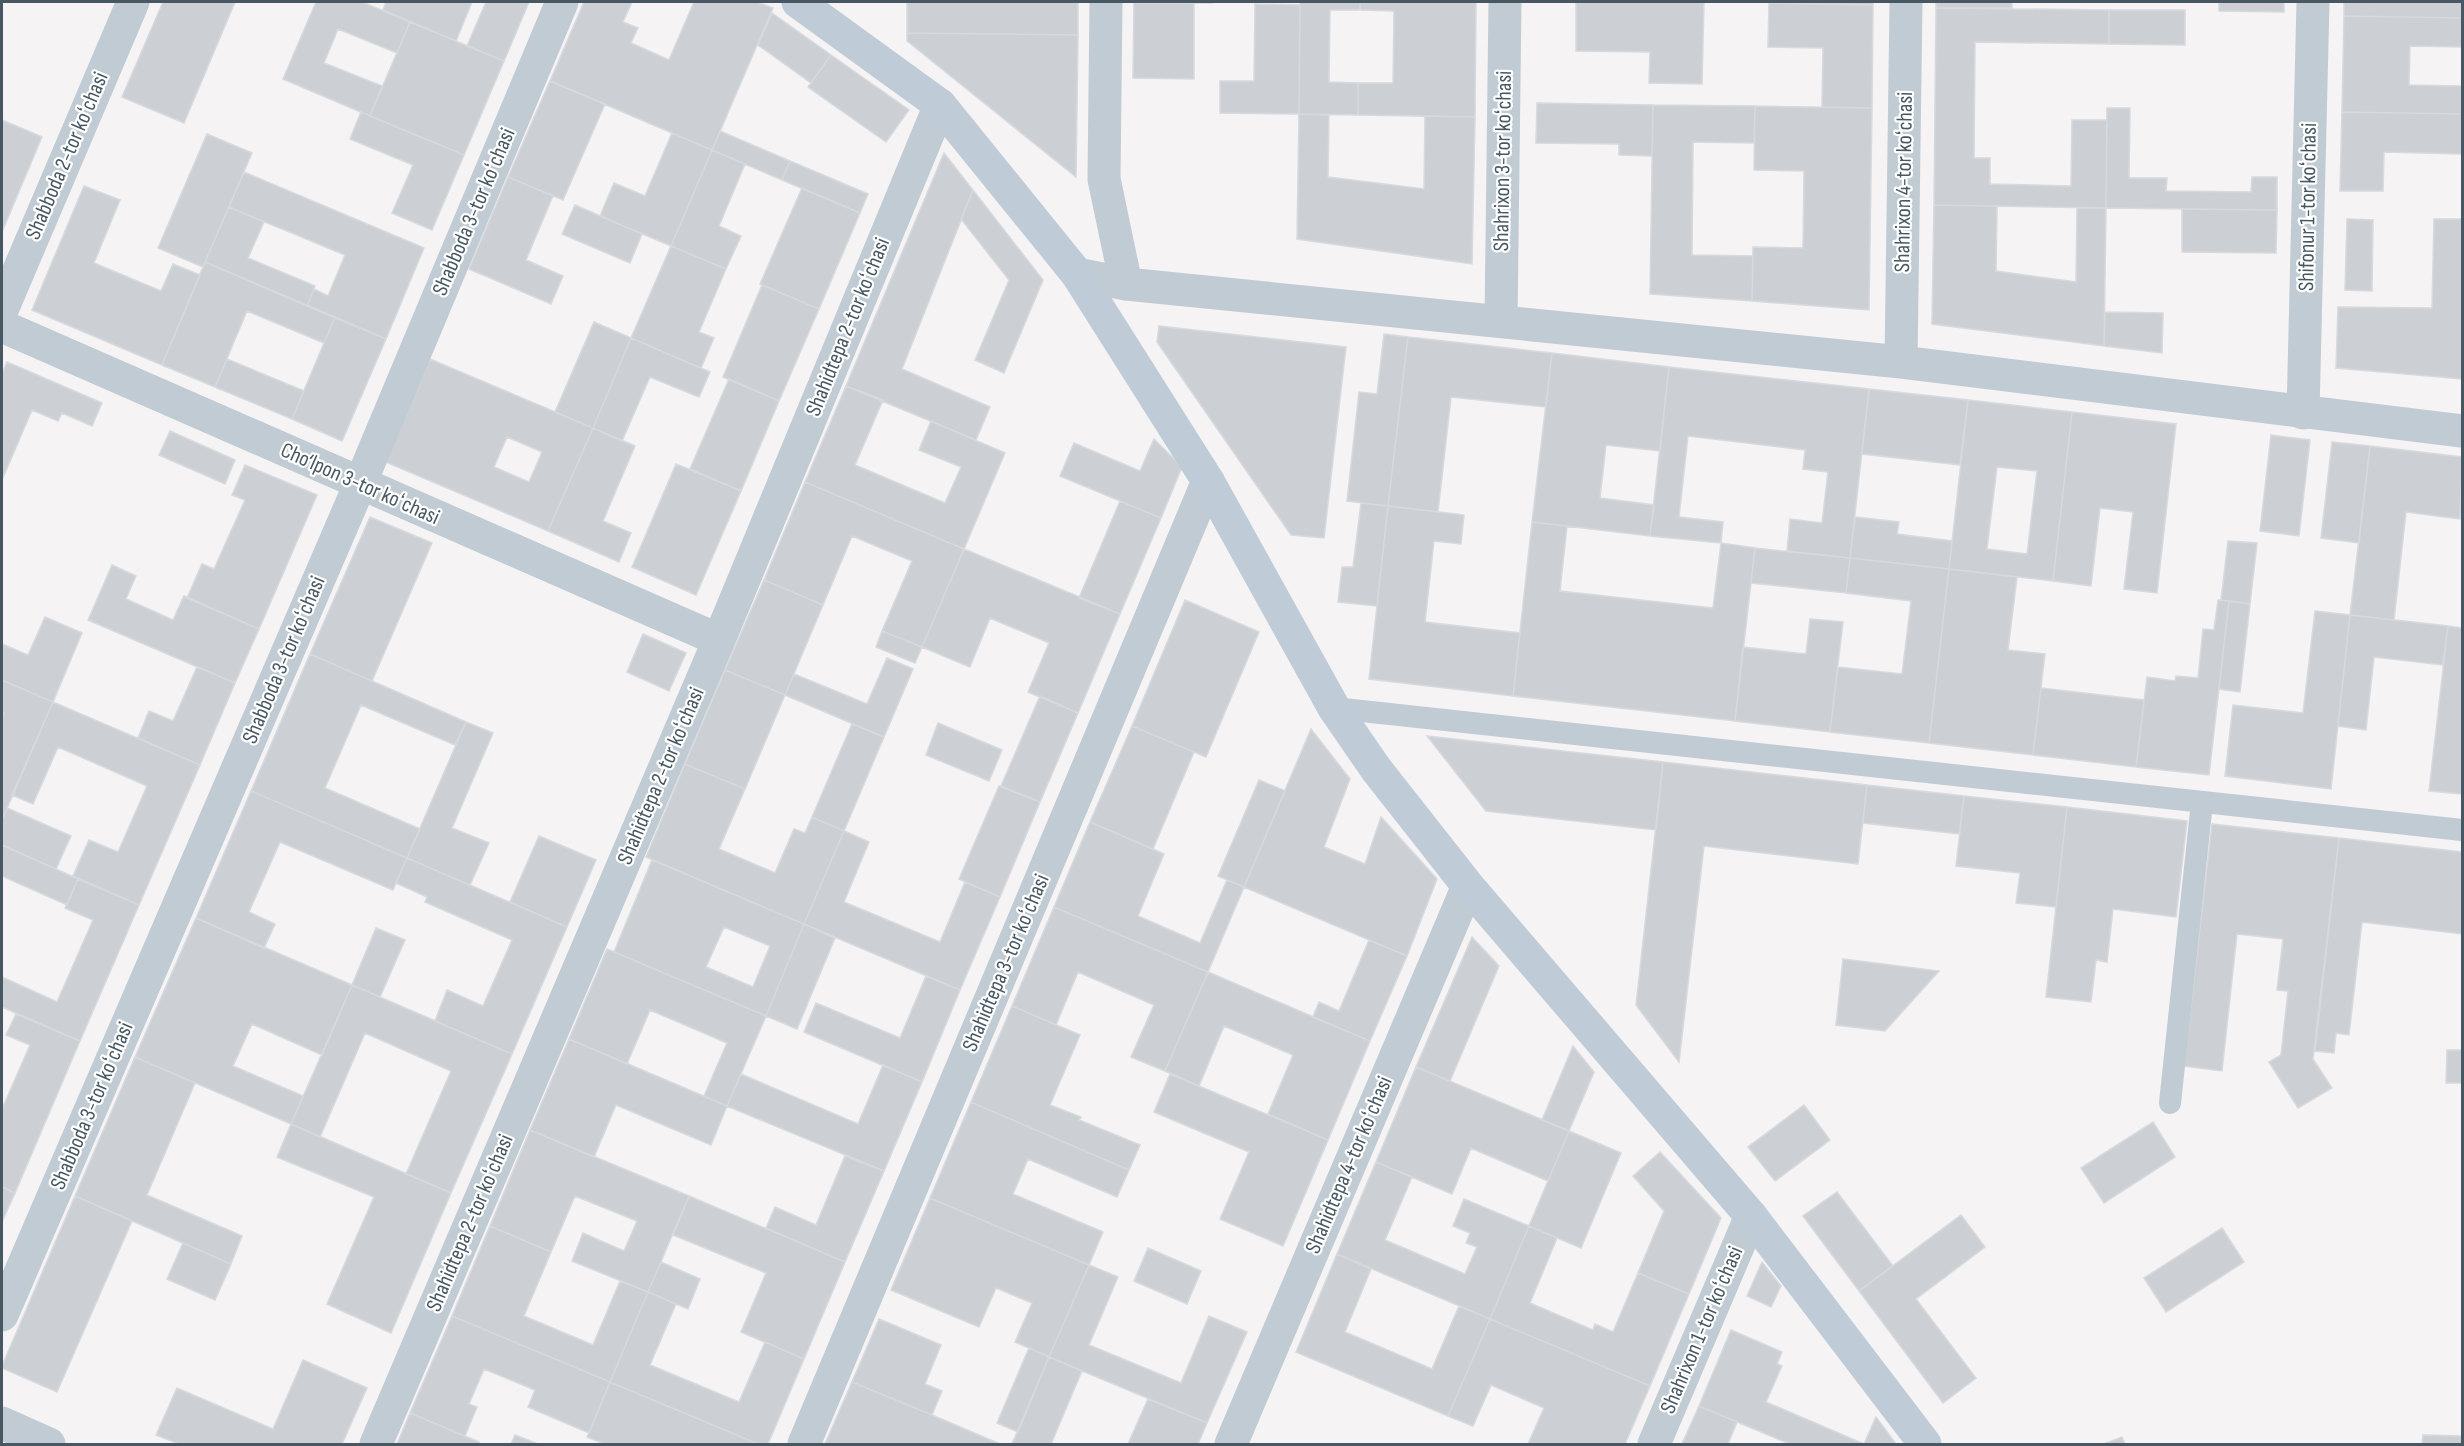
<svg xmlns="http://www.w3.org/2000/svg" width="2464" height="1446" viewBox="0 0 2464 1446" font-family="'Sofia Sans Condensed',sans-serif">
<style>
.building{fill:#ccd0d5;stroke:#d6d9de;stroke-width:1.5;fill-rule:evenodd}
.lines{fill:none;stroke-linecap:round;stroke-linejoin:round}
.lane{stroke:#c0cbd3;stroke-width:22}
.street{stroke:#c0cbd3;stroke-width:33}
.secondary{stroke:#bfccd7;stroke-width:33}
.labels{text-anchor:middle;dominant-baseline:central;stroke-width:4.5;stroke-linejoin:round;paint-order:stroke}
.street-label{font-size:22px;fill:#485863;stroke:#fff}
</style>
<rect width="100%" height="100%" fill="#f5f3f3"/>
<!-- building -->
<path class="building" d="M163,2h72l-51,121 -62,-26z
M316,2h46l48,20 -13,31 -59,-24 -14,34 58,23 -12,30 -87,-37z
M386,2h86l-16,39 -73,-31z
M486,2h43l-25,59 -37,-15z
M584,2h48l-9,20 15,6 -7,15 38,17 25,-58h63l16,6 -61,142 -162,-69z
M907,2h171v33l-171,-2z
M1134,2h78v1h-78z
M1300,2h60v8h-30l-1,72 29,1v32l-59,-1z
M1360,2h116l-1,115 -117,-2v-32h35l1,-72 -34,-1z
M1576,2h128l-2,82 -53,-1 1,-31 -74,-1z
M1778,2h95v3l-95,-2z
M1936,2h76v6h-76z
M2219,2h65v10l-65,-1z
M2344,2h118v16l-118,-2z
M1134,3h60v76l-61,-1z
M1769,3l104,2 -1,103 -50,-1 1,-59 -55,-1z
M1255,4l45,1 -1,109 -79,-1v-32h34z
M1936,8l173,2v34l-134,-2 -1,116h16v26l81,2 1,-66h35l-1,88 -172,-3z
M2109,10h76v35l-76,-1z
M772,13l59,42 -20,28 -53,-38z
M2344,16l118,2v29l-52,-1 -1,39 53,1v28l-120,-2z
M410,22l94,39 -40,94 -94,-39z
M907,33l171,2 -2,142 -169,-136z
M831,55l78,55 -23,32 -78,-55z
M550,81l55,23 -42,96 -55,-23z
M1537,103l116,2 -1,51 -33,-1v-11l-83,-1z
M1653,105l102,1 -1,37 -61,-1 -1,113 61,1 -1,45 -102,-7z
M1755,106l117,2 -3,202 -117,-9 1,-54 50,1 1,-77 -50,-1z
M2107,108h23l-1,70h38l-1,13 85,1 1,-15h25v33l-171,-2z
M361,112l103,43 -32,75 -40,-17 21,-48 -63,-26z
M2342,112l120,2v40l-78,-2 -1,39h-43z
M1299,114l30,1 -1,62 96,12 1,-73 50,1 -3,147 -175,-25z
M2,120l40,17 -40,95z
M720,131l70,30 -8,19 -70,-30z
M672,133l40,17 -41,96 -71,-30 14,-33 31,13z
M207,134l45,19 -49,114 -45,-19z
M712,150l33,14 -26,62 22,10 -15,33 -55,-23z
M944,153l29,37 -71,179 88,38 -14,33 -130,-54z
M790,161l78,33 -8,19 -78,-33z
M244,172l180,76 -38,91 -79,-33 7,-17 14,7 17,-41 -116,-48z
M508,177l45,19 -27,64 37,16 -12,28 -82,-35z
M84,186l36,14 -26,63 67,28 12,-27 27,11 -38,90 -130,-55z
M802,188l58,25 -41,96 -59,-25z
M973,190l70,90 -39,93 -29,-13 34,-80 -48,-61z
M575,205l67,29 -12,29 -68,-29z
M1934,205l63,1 -1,65 80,11 1,-74h29l-2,138 -172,-22z
M229,207l35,15 -16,36 67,28 -8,20 -102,-44z
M2182,209l95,1 -1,43 -94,-1z
M2347,219l26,1 -1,71 -27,-1z
M2434,219h28v160l-126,-11 2,-61 94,1z
M671,246l55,23 -27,63 15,6 -13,30 -70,-30z
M205,262l130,55 -11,26 -77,-32 -32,76 -53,-22z
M762,285l57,24 -40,92 -56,-24z
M2105,312l58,1 -1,40 -58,-7z
M335,317l51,22 -44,102 -50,-22z
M594,322l37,16 -38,90 -38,-16z
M1159,326l187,21 -22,191 -33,-3 -134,-193z
M1384,334l24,3 -20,169 -41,-5 12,-109 18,2z
M1408,337l144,16 -6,54 -95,-10 -13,115 -50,-6z
M631,338l79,34 -11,25 -49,-20 -28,64 -29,-13z
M1552,353l117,14 -9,84 -54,-6 -6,53 54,7 -4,31 -118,-14z
M227,359l77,32 -12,28 -77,-32z
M430,359l163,69 -45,103 -162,-69zM507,437l35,15 -13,30 -35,-15z
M7,362l95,41 -10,23 -30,-13 -4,8 -26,-11 -30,70v-106z
M1669,367l200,22 -19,169 -63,-7 3,-32 32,4 6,-51 -25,-3 2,-19 -117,-14 -9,81 44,5 -2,21 -71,-7z
M729,379l50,22 -38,90 -51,-22z
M846,386l37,14 -28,65 90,38 16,-36 -42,-17 12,-29 74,32 -41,96 -159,-67z
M1869,389l99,11 -8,65 -98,-11z
M1968,400l104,12 -19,169 -104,-12zM1997,467l40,4 -10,83 -40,-5z
M2072,412l104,12 -19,169 -33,-4 9,-77 -33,-4 -9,78 -38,-5z
M593,428l42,18 -32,75 28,12 -12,29 -71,-31z
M170,431l65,29 -10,24 -66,-29z
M2271,435l39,5 -11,96 -39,-5z
M1154,439l28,28 -21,51 -101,-42 14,-33 66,28z
M2332,442l38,4 -11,97 -38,-5z
M2370,446l92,11 -2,62 -54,-7 -12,108 -44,-5z
M676,464l65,27 -45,104 -64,-28z
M245,465l72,30 -58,134 -72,-31 15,-34 12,5 31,-69 -13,-5z
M805,482l159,67 -42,98 -40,-16 30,-70 -60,-25 -29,69 -59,-25z
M1120,501l41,17 -41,96 -41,-16z
M1361,503l27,3 -11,100 -39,-4 4,-35h11z
M1388,506l76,9 -3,29 -27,-3 -9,81 95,11 -7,63 -144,-17z
M370,517l62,26 -60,138 -62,-27z
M1855,517l44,5 -2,12 55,7 -3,28 -99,-11z
M1532,522l35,4 -7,65 153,17 8,-65 34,5 -20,173 -222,-25z
M2228,541l29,2 -7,61 -29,-4z
M1755,548l95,10 -4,35 -95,-10z
M964,549l156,65 -42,99 -50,-21 21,-49 -59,-25 -20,49 -48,-20z
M1850,558l99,11 -20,174 -99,-11 8,-65 64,7 9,-73 -65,-8z
M112,565l24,11 -10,23 47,21 11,-24 75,33 -24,54 -147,-63z
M1949,569l68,8 -9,73 37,4 -12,101 -104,-12z
M764,580l59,25 -38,90 -60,-25z
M1185,600l74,32 -53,125 -74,-31z
M2218,600l11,1 -20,174 -73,-8 11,-90 28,4 1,-5 22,2 5,-49 11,1z
M2229,601l21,3 -10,88 -21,-3z
M2315,611l35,4 -19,174 -106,-13 8,-71 70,8z
M2350,615l98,11 -5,39 -69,-8 -8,73 -28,-4z
M45,617l37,16 -29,69 -51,-22v-36l26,11z
M1810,619l33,3 -13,110 -95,-11 8,-74 63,7z
M2448,626l14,2v166l-33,-3z
M882,631l40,16 -7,16 -39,-16z
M643,634l43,19 -17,38 -42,-19z
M310,654l156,68 -11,23 -94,-40 -36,83 95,41 -13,29 -156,-67z
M887,658l26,11 -29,68 -99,-42 9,-21 73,30z
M197,667l38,16 -35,82 -62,-27 11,-27 24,10z
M725,670l60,25 -40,94 -60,-25z
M2,680l51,22 -51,118v-100l2,-7 -2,-1z
M2041,688l103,12 -8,67 -103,-12z
M1040,696l38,17 -38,89 -39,-16z
M53,702l147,63 -61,140 -66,-29 16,-36 29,12 29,-66 -89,-39 -25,57 -21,-9z
M466,722l27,11 -41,95 37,15 -19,42 -63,-27z
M938,723l64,27 -13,31 -63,-26z
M852,724l32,13 -40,94 -32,-14z
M1132,726l62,26 -41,97 -63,-27z
M1311,729l39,50 -26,68 41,17 16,-47 56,62 -30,77 -163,-69z
M1427,736l236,26 -7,68 -170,-19z
M1663,762l204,23 -9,79 -154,-18 -25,216 -43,-57z
M685,764l60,25 -26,60 56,24 19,-44 11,4 7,-16 32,14 -40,93 -158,-67z
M1259,780l26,11 -41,96 -26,-11z
M1867,785l97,11 -5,38 -96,-11z
M999,786l41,16 -40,95 -41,-18z
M251,791l156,67 -14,32 -113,-48 -31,70 26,12 -11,24 -68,-30z
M1964,796l103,11 -11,100 -40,-4 4,-30 -64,-7z
M2067,807l120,14 -11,96 -63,-8 -6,53 -11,-2 -5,42 -45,-5z
M7,808l64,28 -15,33 -54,-24v-25z
M1090,822l74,32 -26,62 62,27 27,-63 17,7 -36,85 -154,-65z
M2212,824l127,14 -26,221 19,29 -34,20 -29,-46 12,-7 7,-64 -11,-1 6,-51 -46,-5 -15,137 -38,-5z
M844,831l25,11 -25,60 96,40 25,-60 35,15 -40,93 -156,-66z
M539,836l57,24 -29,67 -57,-25z
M2339,838l123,14v82l-100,-12 -13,113 -13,-2 -2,20 -19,-2z
M2,845l76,34 -11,26 -65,-29z
M407,858l160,69 -55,127 -77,-33 12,-31 36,16 29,-66 -87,-38 2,-5 -31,-14z
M652,860l152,64 -38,92 -152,-64zM724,927l46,19 -17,41 -47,-20z
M78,879l61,26 -59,136 -78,-34v-30l55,25 36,-82 -28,-12z
M1054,907l154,65 -43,99 -34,-14 23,-52 -76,-33 -22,53 -44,-19z
M196,918l156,67 -30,70 -70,-31 -19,42 70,30 -12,28 -156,-67z
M804,924l31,14 -38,91 -31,-13z
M376,928l29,12 -25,57 -28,-12z
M1472,937l27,29 -49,115 -34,-14z
M1369,940l38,16 -37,85 -57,-24 6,-15 20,9z
M607,949l159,67 -39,90 -23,-10 23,-53 -77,-33 -23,54 -58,-25z
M1843,959l96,12 -54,60 -49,-6z
M1208,972l162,69 -42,99 -60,-26 25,-59 -69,-29 -25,60 -34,-15z
M926,976l34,14 -38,92 -118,-50 12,-29 84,35z
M352,985l160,69 -61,139 -45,-19 45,-103 -86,-38 -45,104 -29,-13z
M1012,1006l68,29 -30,70 31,12 -2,3 61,25 -11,25 -158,-68z
M16,1014l64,27 -65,152 -13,-6v-78l28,-64 -24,-10z
M569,1039l158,67 -16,39 -95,-40 -22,52 -64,-27z
M1573,1046l21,26 -25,59 -27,-11z
M2447,1050h15v33h-16z
M135,1057l60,26 -48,112 95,41 -11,28 -156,-68z
M883,1065l39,17 -38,89 -157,-65 14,-32 117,50z
M1416,1067l153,64 -21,50 -77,-33 -19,46 -76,-32z
M1170,1074l158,66 -45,106 -63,-27 29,-67 -95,-40z
M971,1102l158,68 -12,27 -89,-38 -15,35 90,38 -14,33 -159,-67z
M1804,1105l26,35 -55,41 -27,-34z
M2153,1122l22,35 -71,46 -23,-35z
M291,1124l160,69 -60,140 -64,-29 47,-107 -97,-40z
M530,1130l159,66 -41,96 -76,-31 11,-28 41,18 13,-30 -62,-25 -24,56 -61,-26z
M1569,1131l52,22 -40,95 -52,-22z
M1660,1152l61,66 -32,76 -51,-21 26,-62 -31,-35z
M845,1156l39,15 -39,91 -79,-34 9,-21 41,18z
M1376,1162l36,15 -27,63 80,34 12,-27 -11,-4 4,-10 -17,-7 11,-27 65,27 -39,93 -153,-65z
M2,1187l13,6 -13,29z
M1837,1192l56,74 -34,25 -56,-75z
M75,1196l57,25 -75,171 -55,-24v-2z
M689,1196l156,66 -41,97 -63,-27 25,-59 -93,-38z
M930,1198l159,67 -40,92 -34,-15 17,-39 -36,-15 -17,39 -88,-37z
M1961,1215l24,32 -69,52 60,79 -33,25 -84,-112z
M490,1226l61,26 -27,64 69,29 27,-64 28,11 -38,90 -158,-66z
M1529,1226l28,12 -27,65 63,27 2,-6 18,8 25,-59 51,21 -39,92 -160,-67z
M2222,1228l22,34 -78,50 -22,-34z
M183,1243l48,21 -16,36 -48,-21z
M1148,1248l53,23 -14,33 -53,-23z
M1337,1254l34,15 -26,63 87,37 27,-63 31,13 -42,97 -152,-64z
M661,1262l39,17 -12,30 -40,-17z
M1762,1262l19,24 -10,21 -24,-11z
M1089,1265l29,12 -29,68 92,38 28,-67 38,16 -40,91 -158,-66z
M648,1292l28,12 -26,61 89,37 26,-60 39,17 -36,85h-10l-148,-62z
M452,1316l158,66 -21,51 -61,-26 7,-17 -51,-21 -15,35 8,3 -12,29 -55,-23z
M879,1319l62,26 -16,39 17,7 -10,24 -80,-33z
M1490,1319l160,67 -25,58h-97l16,-36 -53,-23 -18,41 -25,-10z
M1731,1330l51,22 -5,12 5,2 -16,36 98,42h-74l-91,-38z
M1029,1348l20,9 -31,75 -21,-9z
M1049,1357l33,14 -31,73h-39z
M303,1360l64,28 -25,56h-163l-23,-9 21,-47 96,41z
M610,1382l148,62h-153l-18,-7z
M852,1382l80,33 68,29h-175z
M1148,1399l59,24 -9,21h-70z
M1699,1406l38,16 -9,22h-46z
M410,1413l69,29 -1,2h-81z
M1876,1417l20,27h-32z
M515,1435l23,9h-27z
M2423,1435l39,1v8h-40z
M2122,1437l3,7h-21z"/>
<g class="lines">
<!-- lane -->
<path class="lane" d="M1334,708l1128,122
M2170,1103l32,-301"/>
<!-- street -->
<path class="street" d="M1106,2l-2,177 22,105
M1077,274l49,10 775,78 561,69
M2,310l131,-308
M1501,321l4,-319
M2,326l717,314
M1901,362l5,-360
M2303,413l10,-411
M2,1315l358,-831 202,-482
M2,1423l47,21
M376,1444l343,-804 221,-535
M804,1444l404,-963
M1231,1444l237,-558
M1654,1444l97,-228"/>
<!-- secondary -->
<path class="secondary" d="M798,2l142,103 137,169 131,207 126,227 42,61 92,117 283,330 174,228"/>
</g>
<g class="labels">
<!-- street labels -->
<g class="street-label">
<text transform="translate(67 156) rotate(-67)">Shabboda 2-tor koʻchasi</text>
<text transform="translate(1503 161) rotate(-89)">Shahrixon 3-tor koʻchasi</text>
<text transform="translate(1904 182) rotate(-89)">Shahrixon 4-tor koʻchasi</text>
<text transform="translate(2308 207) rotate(-89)">Shifonur 1-tor koʻchasi</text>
<text transform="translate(474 212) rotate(-67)">Shabboda 3-tor koʻchasi</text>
<text transform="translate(848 327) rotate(-68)">Shahidtepa 2-tor koʻchasi</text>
<text transform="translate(360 484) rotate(24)">Cho‘lpon 3-tor koʻchasi</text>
<text transform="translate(284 660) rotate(-67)">Shabboda 3-tor koʻchasi</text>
<text transform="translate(661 776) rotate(-67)">Shahidtepa 2-tor koʻchasi</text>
<text transform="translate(1006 963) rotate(-67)">Shahidtepa 3-tor koʻchasi</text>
<text transform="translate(92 1106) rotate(-67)">Shabboda 3-tor koʻchasi</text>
<text transform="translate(1349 1165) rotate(-67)">Shahidtepa 4-tor koʻchasi</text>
<text transform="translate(470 1223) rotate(-67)">Shahidtepa 2-tor koʻchasi</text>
<text transform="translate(1702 1330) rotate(-67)">Shahrixon 1-tor koʻchasi</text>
</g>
</g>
<!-- border -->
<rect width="2464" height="1446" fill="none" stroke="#485863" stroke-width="6"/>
</svg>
